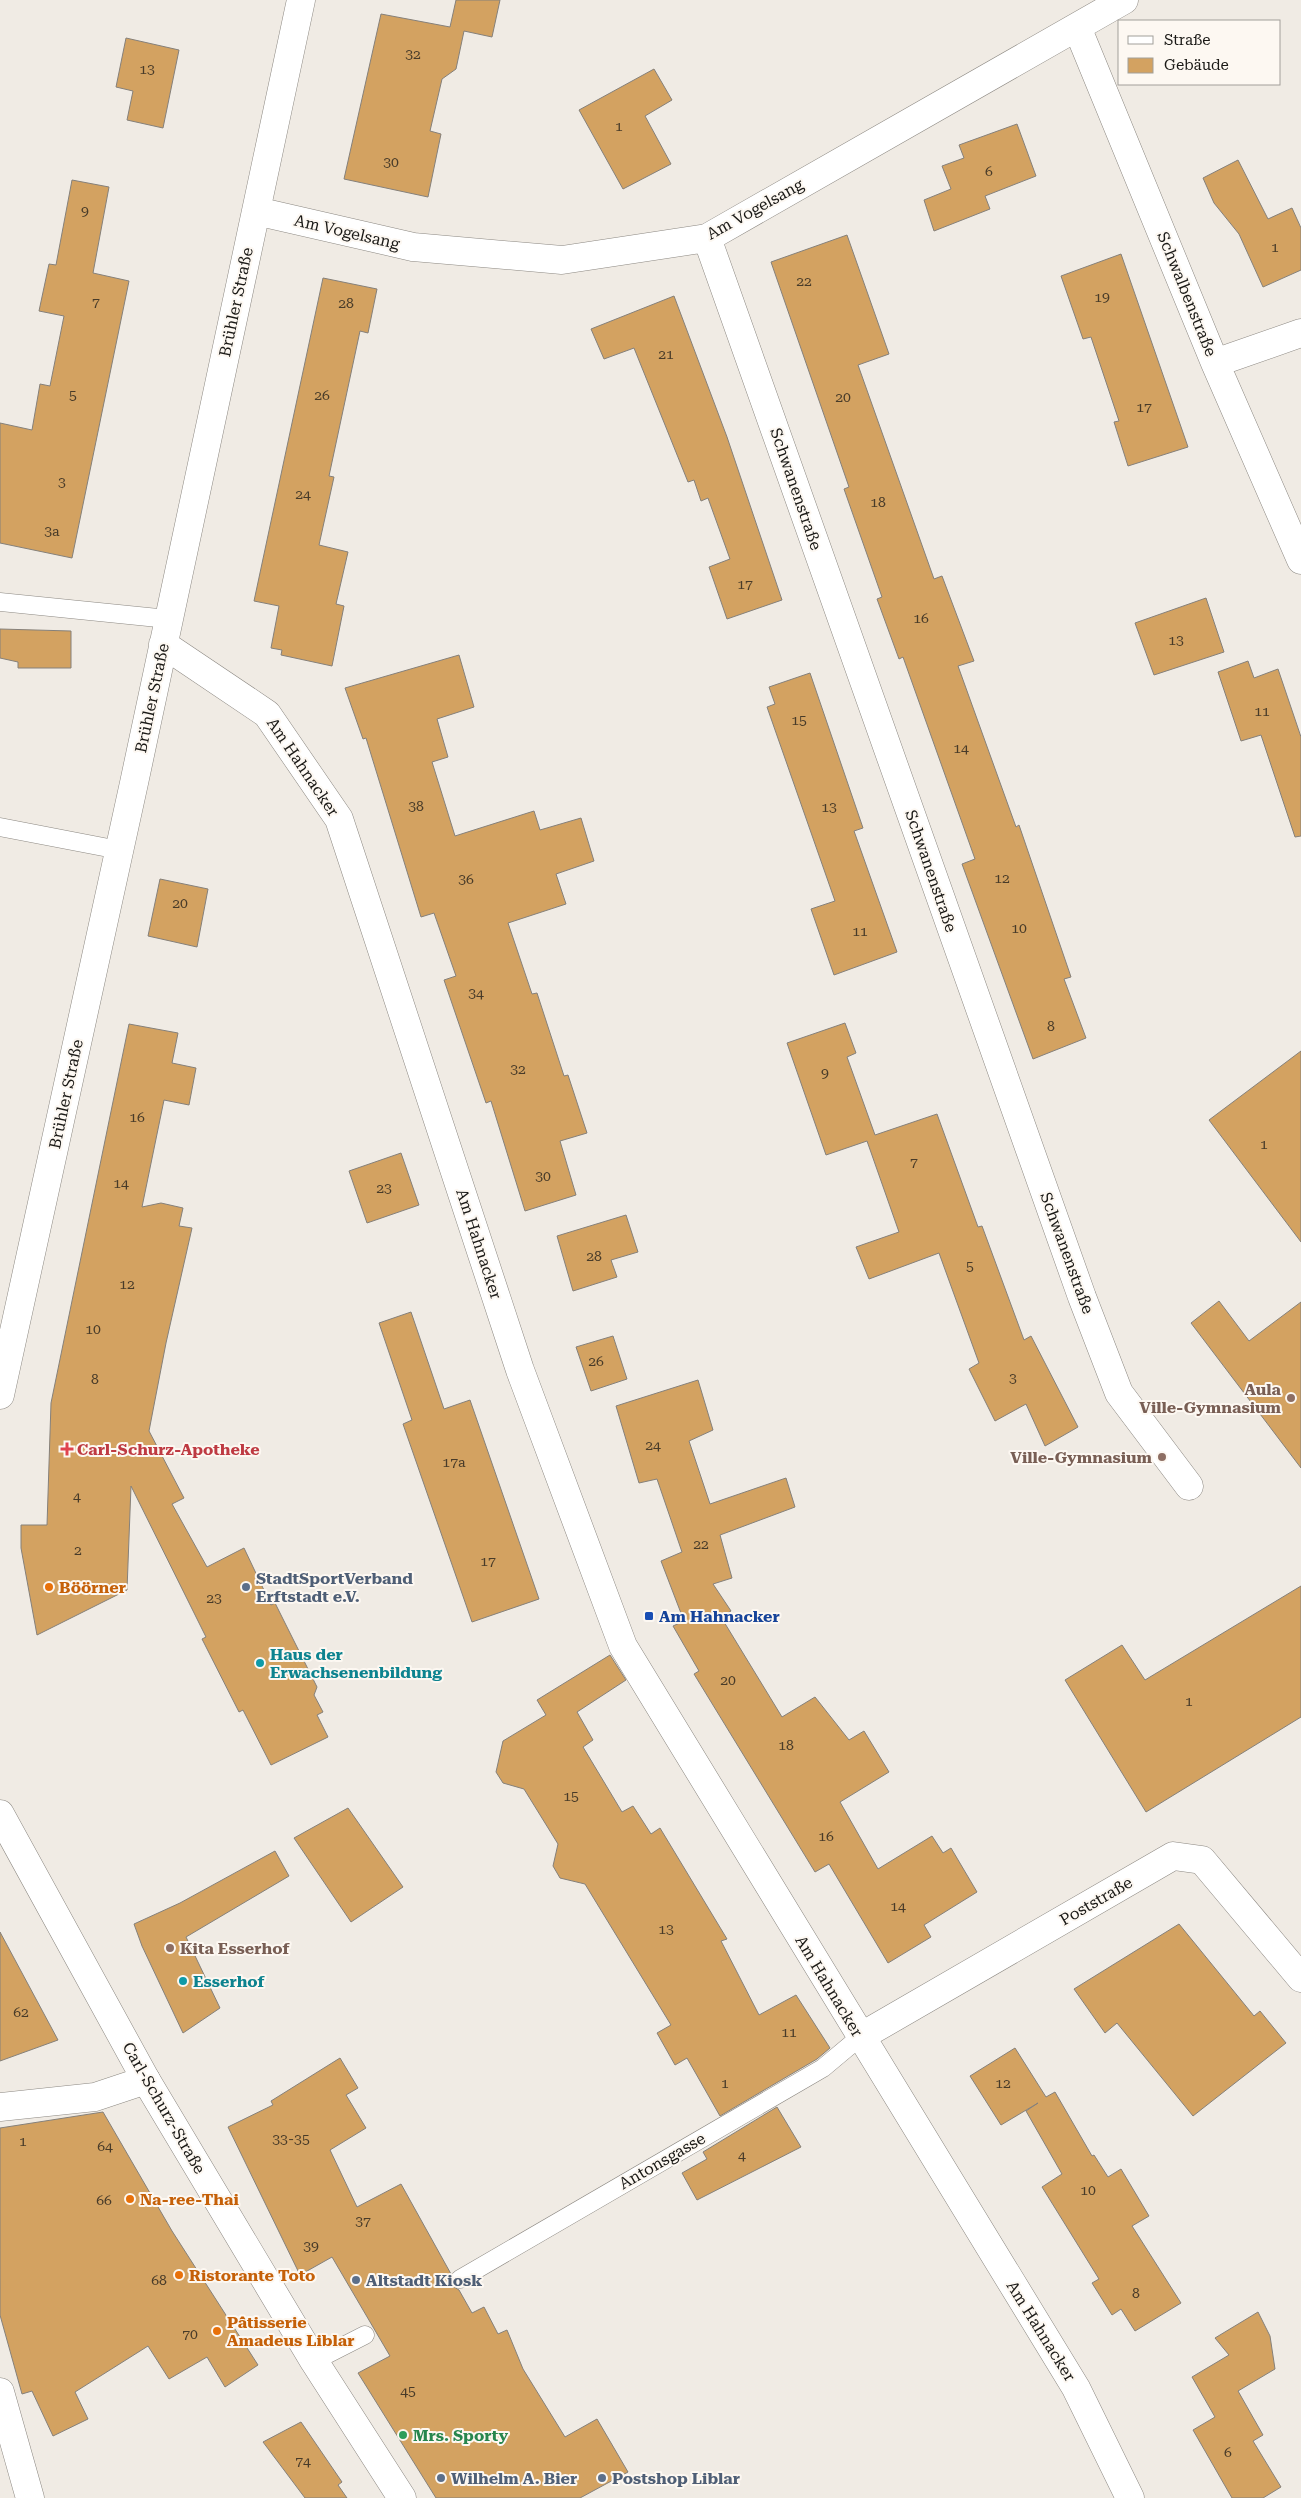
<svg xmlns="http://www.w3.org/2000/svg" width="1301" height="2498" viewBox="0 0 1301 2498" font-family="'Roboto Serif',serif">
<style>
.building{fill:#d3a261;stroke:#85807a}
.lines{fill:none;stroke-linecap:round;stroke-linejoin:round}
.lane-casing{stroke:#8c8882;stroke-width:19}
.street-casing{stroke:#8c8882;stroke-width:29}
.secondary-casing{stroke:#8c8882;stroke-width:29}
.lane{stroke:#fff;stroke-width:18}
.street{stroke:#fff;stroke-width:28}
.secondary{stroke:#fff;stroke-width:28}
.education-dot{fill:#8d6e63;stroke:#fdf8f2;stroke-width:2}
.health-dot{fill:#e0444e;stroke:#fdf8f2;stroke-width:2}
.food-dot{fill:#e8710a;stroke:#fdf8f2;stroke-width:2}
.service-dot{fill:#5c6f8a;stroke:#fdf8f2;stroke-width:2}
.transit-dot{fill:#1a4fb4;stroke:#fdf8f2;stroke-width:2}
.culture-dot{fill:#0f9aa8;stroke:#fdf8f2;stroke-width:2}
.leisure-dot{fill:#2e9e5b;stroke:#fdf8f2;stroke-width:2}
.labels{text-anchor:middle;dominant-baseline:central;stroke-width:4;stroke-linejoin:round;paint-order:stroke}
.number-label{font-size:14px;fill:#483b29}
.street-label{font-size:16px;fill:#1a1916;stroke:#fdf8f2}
.education-label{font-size:16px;font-weight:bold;fill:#785e54;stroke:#fdf8f2;text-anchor:end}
.health-label{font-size:16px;font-weight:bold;fill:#be3a42;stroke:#fdf8f2;text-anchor:start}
.service-label{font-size:16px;font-weight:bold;fill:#4e5e75;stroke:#fdf8f2;text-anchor:start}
.food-label{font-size:16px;font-weight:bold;fill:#c56008;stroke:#fdf8f2;text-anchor:start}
.transit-label{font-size:16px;font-weight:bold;fill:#164399;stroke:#fdf8f2;text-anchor:start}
.culture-label{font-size:16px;font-weight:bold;fill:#0d838f;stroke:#fdf8f2;text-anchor:start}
.leisure-label{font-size:16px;font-weight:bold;fill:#27864d;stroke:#fdf8f2;text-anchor:start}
</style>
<rect width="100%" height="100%" fill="#f0ebe4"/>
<!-- building -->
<path class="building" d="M456,0h44l-8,37 -28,-6 -8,38 -14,10 -12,52 11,3 -13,63 -84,-18 37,-165 69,13z
M126,38l53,12 -16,78 -36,-8 6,-29 -17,-4z
M654,69l18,31 -27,16 26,48 -48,25 -44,-79z
M1017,124l19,52 -51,20 5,13 -56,22 -10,-31 27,-11 -9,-23 22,-8 -5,-13z
M1238,160l30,59 24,-11 9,20v42l-38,17 -24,-53 -25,-31 -11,-25z
M72,180l37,7 -16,86 36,8 -57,277 -72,-15v-120l32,7 8,-46 10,2 14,-70 -25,-5 10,-47 7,1z
M847,235l42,119 -31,11 76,214 8,-3 32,85 -16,5 58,161 3,-2 52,152 -7,2 22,59 -53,21 -71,-195 13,-5 -72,-202 -4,2 -22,-60 5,-2 -38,-108 5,-2 -78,-225z
M1121,254l67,193 -60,19 -14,-44 5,-1 -28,-84 -8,2 -22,-63z
M323,278l54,11 -9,44 -8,-2 -31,145 5,1 -15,68 29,7 -12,52 8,2 -12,60 -51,-11 1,-5 -11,-2 8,-42 -25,-5z
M674,296l53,141 55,163 -55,19 -18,-52 21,-8 -22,-61 -7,3 -7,-21 -6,2 -54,-134 -30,11 -13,-30z
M1206,598l18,54 -70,23 -19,-52z
M0,629l71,2v37h-53v-6l-18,-4z
M459,655l15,52 -37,12 11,38 -16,5 23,74 79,-25 6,19 41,-12 13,43 -38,13 10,30 -58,19 24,71 5,-1 27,83 4,-1 19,58 -27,8 16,54 -51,16 -34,-110 -5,2 -42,-123 12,-4 -22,-63 -13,4 -55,-179 -3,1 -18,-51z
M1248,661l6,17 24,-9 23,68v99l-6,1 -34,-102 -20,6 -23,-69z
M810,673l53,155 -9,3 43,121 -63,23 -23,-66 24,-8 -68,-194 8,-3 -6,-17z
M160,879l48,10 -11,58 -49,-11z
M845,1023l11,30 -9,4 28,78 62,-21 41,113 4,-1 42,114 7,-4 47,91 -33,19 -19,-42 -31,17 -26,-52 10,-6 -40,-110 -70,26 -13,-32 43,-15 -32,-91 -41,14 -39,-112z
M129,1024l49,9 -6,30 24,5 -7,37 -25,-5 -22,107 19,-4 22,5 -4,18 13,2 -26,115 -17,88 35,67 -12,6 35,63 37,-19 27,57 4,-2 42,84 -3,8 9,17 -6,3 11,22 -57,28 -28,-55 -4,2 -37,-73 4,-2 -75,-151 -4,104 -90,45 -16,-87v-23h26l4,-122z
M1301,1051v191l-92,-122z
M401,1153l18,52 -52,18 -18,-52z
M626,1215l12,37 -27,8 6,17 -44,14 -16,-55z
M1219,1301l30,40 52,-39v166l-110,-145z
M411,1312l33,97 26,-9 69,199 -67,23 -69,-198 9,-4 -33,-97z
M613,1336l14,43 -36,12 -15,-44z
M698,1380l15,50 -24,11 21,63 76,-26 9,29 -75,28 12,43 -19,6 18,27 -10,6 61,100 33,-20 34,43 15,-9 25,41 -49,30 38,67 54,-33 11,17 8,-5 26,44 -53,33 7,12 -43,26 -59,-99 -14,8 -121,-198 5,-3 -26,-45 11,-5 -23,-60 21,-9 -25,-73 -18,4 -23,-77z
M1301,1586v131l-155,95 -81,-132 57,-35 23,35z
M610,1655l16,25 -49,32 16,28 -10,7 39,65 11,-6 18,28 9,-6 67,111 -6,2 38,74 37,-20 34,53 -13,11 -97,57 -33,-58 -12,7 -18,-32 14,-8 -86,-141 -25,-6 -7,-12 5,-22 -34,-55 -21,-6 -7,-11 7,-31 43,-26 -9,-15z
M348,1808l55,79 -52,35 -57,-84z
M275,1851l14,25 -103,61 34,71 -37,25 -41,-87 -8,-22 46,-21z
M1179,1924l75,92 6,-5 26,32 -93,73 -76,-93 -12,10 -31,-44z
M0,1932l58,108 -58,21z
M1015,2048l31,49 9,-5 37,64 2,-1 14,22 13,-8 28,47 -17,10 49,77 -46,28 -14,-22 -9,6 -20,-32 7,-4 -57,-92 20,-13 -36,-63 12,-8 -37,22 -31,-49z
M340,2058l18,30 -12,7 20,33 -36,22 27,57 44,-23 50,90v11l8,5 13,23 12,-6 14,27 9,-4 16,39 42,68 32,-18 31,53 -48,26h-144l-78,-125 32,-17 -58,-99 -32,18 -72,-148 45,-22 -2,-4z
M777,2107l24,40 -104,53 -15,-27 25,-14 -4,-7z
M103,2112l69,119 86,134 -33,22 -18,-30 -38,22 -21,-33 -73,46 13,27 -35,17 -21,-45 -10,3 -22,-79v-187z
M1258,2312l12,24 5,33 -37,22 25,44 -10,6 28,46 -18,11h-31l-39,-68 22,-13 -23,-40 37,-22 -14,-17z
M301,2422l41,60 -4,3 9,13h-42l-42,-56z"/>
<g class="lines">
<!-- lane casing -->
<g class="lane-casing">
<path id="lane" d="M0,602l168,17
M0,827l119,23
M460,2279l363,-211 37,-31
M314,2361l51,-26"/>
</g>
<!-- street casing -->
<g class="street-casing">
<path id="street" d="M1077,27l138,336 86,197
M256,211l157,36 149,13 145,-22 417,-238
M707,238l375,1059 37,96 70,93
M1215,363l86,-30
M163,644l104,70 72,105 181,551 103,276 453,742 54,110
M0,1395l134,-612 167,-783
M860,2037l313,-181 29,4 99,118
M0,2107l95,-10 51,-17
M0,2392l30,106"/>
</g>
<!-- secondary casing -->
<g class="secondary-casing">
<path id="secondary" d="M0,1814l146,266 168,281 88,137"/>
</g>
<!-- lane -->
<use href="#lane" class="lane"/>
<!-- street -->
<use href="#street" class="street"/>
<!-- secondary -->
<use href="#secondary" class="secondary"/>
</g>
<!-- markers -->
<g class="education-dot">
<circle cx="1291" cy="1398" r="5"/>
<circle cx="1162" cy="1457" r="5"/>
<circle cx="170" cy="1948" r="5"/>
</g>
<path class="health-dot" d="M64.5 1441.5h5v5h5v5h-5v5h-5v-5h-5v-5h5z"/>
<g class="food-dot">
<circle cx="49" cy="1587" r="5"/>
<circle cx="130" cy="2199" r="5"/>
<circle cx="179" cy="2275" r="5"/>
<circle cx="217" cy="2331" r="5"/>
</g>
<g class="service-dot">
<circle cx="246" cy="1587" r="5"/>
<circle cx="356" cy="2280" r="5"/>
<circle cx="441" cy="2478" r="5"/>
<circle cx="602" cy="2478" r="5"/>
</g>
<rect class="transit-dot" x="644" y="1611" width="10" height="10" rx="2.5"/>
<g class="culture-dot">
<circle cx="260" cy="1663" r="5"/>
<circle cx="183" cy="1981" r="5"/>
</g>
<circle class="leisure-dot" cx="403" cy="2435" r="5"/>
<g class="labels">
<!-- number labels -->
<g class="number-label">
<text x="413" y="54">32</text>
<text x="147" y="69">13</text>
<text x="619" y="126">1</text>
<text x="391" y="162">30</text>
<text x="989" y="171">6</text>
<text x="85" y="211">9</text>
<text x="1275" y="247">1</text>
<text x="804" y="281">22</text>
<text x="1102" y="297">19</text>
<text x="96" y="302">7</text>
<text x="346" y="303">28</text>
<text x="666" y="354">21</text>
<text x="73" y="395">5</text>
<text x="322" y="395">26</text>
<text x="843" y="397">20</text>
<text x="1144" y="407">17</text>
<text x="62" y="482">3</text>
<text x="303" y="494">24</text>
<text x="878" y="502">18</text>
<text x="52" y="531">3a</text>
<text x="745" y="584">17</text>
<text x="921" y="618">16</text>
<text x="1176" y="640">13</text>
<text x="1262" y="711">11</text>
<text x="799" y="720">15</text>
<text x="961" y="748">14</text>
<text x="416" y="806">38</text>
<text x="829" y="807">13</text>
<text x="1002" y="878">12</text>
<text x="466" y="879">36</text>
<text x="180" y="903">20</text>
<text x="1019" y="928">10</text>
<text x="860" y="931">11</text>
<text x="476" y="993">34</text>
<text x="1051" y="1026">8</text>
<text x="518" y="1069">32</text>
<text x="825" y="1073">9</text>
<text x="137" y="1117">16</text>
<text x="1264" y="1144">1</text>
<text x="914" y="1162">7</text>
<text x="543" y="1176">30</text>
<text x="121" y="1183">14</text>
<text x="384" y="1188">23</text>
<text x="594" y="1256">28</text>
<text x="970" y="1266">5</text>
<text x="127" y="1284">12</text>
<text x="93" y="1329">10</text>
<text x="596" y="1361">26</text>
<text x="1013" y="1378">3</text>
<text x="95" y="1379">8</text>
<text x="653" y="1445">24</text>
<text x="454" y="1462">17a</text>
<text x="77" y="1496">4</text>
<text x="701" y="1544">22</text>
<text x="78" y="1550">2</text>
<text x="488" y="1561">17</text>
<text x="214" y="1598">23</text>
<text x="728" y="1680">20</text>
<text x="1189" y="1701">1</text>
<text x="786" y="1745">18</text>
<text x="571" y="1796">15</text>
<text x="826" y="1836">16</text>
<text x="898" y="1906">14</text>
<text x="666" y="1929">13</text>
<text x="21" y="2012">62</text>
<text x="789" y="2032">11</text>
<text x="725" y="2083">1</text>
<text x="1003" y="2083">12</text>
<text x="291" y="2139">33-35</text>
<text x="23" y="2141">1</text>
<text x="105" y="2146">64</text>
<text x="742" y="2155">4</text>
<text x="1088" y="2190">10</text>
<text x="104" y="2200">66</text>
<text x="363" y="2221">37</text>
<text x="311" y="2246">39</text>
<text x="159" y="2280">68</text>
<text x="1136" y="2293">8</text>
<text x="190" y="2334">70</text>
<text x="408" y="2391">45</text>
<text x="1228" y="2452">6</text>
<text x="303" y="2461">74</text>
</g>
<!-- street labels -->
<g class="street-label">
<text transform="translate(755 209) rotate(-29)">Am Vogelsang</text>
<text transform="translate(347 232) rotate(13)">Am Vogelsang</text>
<text transform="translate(1187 294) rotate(68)">Schwalbenstraße</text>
<text transform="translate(236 302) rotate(-78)">Brühler Straße</text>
<text transform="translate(796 489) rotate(71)">Schwanenstraße</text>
<text transform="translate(152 698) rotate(-78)">Brühler Straße</text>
<text transform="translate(303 767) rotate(56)">Am Hahnacker</text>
<text transform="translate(931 871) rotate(71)">Schwanenstraße</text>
<text transform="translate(66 1094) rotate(-78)">Brühler Straße</text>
<text transform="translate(479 1244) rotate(72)">Am Hahnacker</text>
<text transform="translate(1067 1253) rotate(70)">Schwanenstraße</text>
<text transform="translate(1096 1901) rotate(-30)">Poststraße</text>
<text transform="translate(829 1986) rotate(59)">Am Hahnacker</text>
<text transform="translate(164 2108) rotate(60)">Carl-Schurz-Straße</text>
<text transform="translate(662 2161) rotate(-30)">Antonsgasse</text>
<text transform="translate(1041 2331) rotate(58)">Am Hahnacker</text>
</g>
<!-- education labels -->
<g class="education-label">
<text x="1281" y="1389">Aula<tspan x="1281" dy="18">Ville-Gymnasium</tspan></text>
<text x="1152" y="1457">Ville-Gymnasium</text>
<text x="180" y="1948" text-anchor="start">Kita Esserhof</text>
</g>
<!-- health labels -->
<g class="health-label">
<text x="77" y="1449">Carl-Schurz-Apotheke</text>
</g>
<!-- service labels -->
<g class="service-label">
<text x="256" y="1578">StadtSportVerband<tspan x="256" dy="18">Erftstadt e.V.</tspan></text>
<text x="366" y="2280">Altstadt Kiosk</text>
<text x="451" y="2478">Wilhelm A. Bier</text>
<text x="612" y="2478">Postshop Liblar</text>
</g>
<!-- food labels -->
<g class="food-label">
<text x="59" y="1587">Böörner</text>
<text x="140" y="2199">Na-ree-Thai</text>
<text x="189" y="2275">Ristorante Toto</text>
<text x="227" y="2322">Pâtisserie<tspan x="227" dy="18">Amadeus Liblar</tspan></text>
</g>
<!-- transit labels -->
<g class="transit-label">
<text x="659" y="1616">Am Hahnacker</text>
</g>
<!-- culture labels -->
<g class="culture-label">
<text x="270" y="1654">Haus der<tspan x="270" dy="18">Erwachsenenbildung</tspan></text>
<text x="193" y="1981">Esserhof</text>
</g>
<!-- leisure labels -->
<g class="leisure-label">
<text x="413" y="2435">Mrs. Sporty</text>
</g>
</g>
<!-- legend -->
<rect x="1118" y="20" width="162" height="65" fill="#fdf8f2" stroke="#a29f9a"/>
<rect x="1128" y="36" width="25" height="8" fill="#ffffff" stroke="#a29f9a"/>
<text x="1164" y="45" font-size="15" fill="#1a1916">Straße</text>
<rect x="1128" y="58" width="25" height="15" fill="#d3a261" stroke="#a29f9a"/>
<text x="1164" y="70" font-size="15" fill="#1a1916">Gebäude</text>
</svg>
